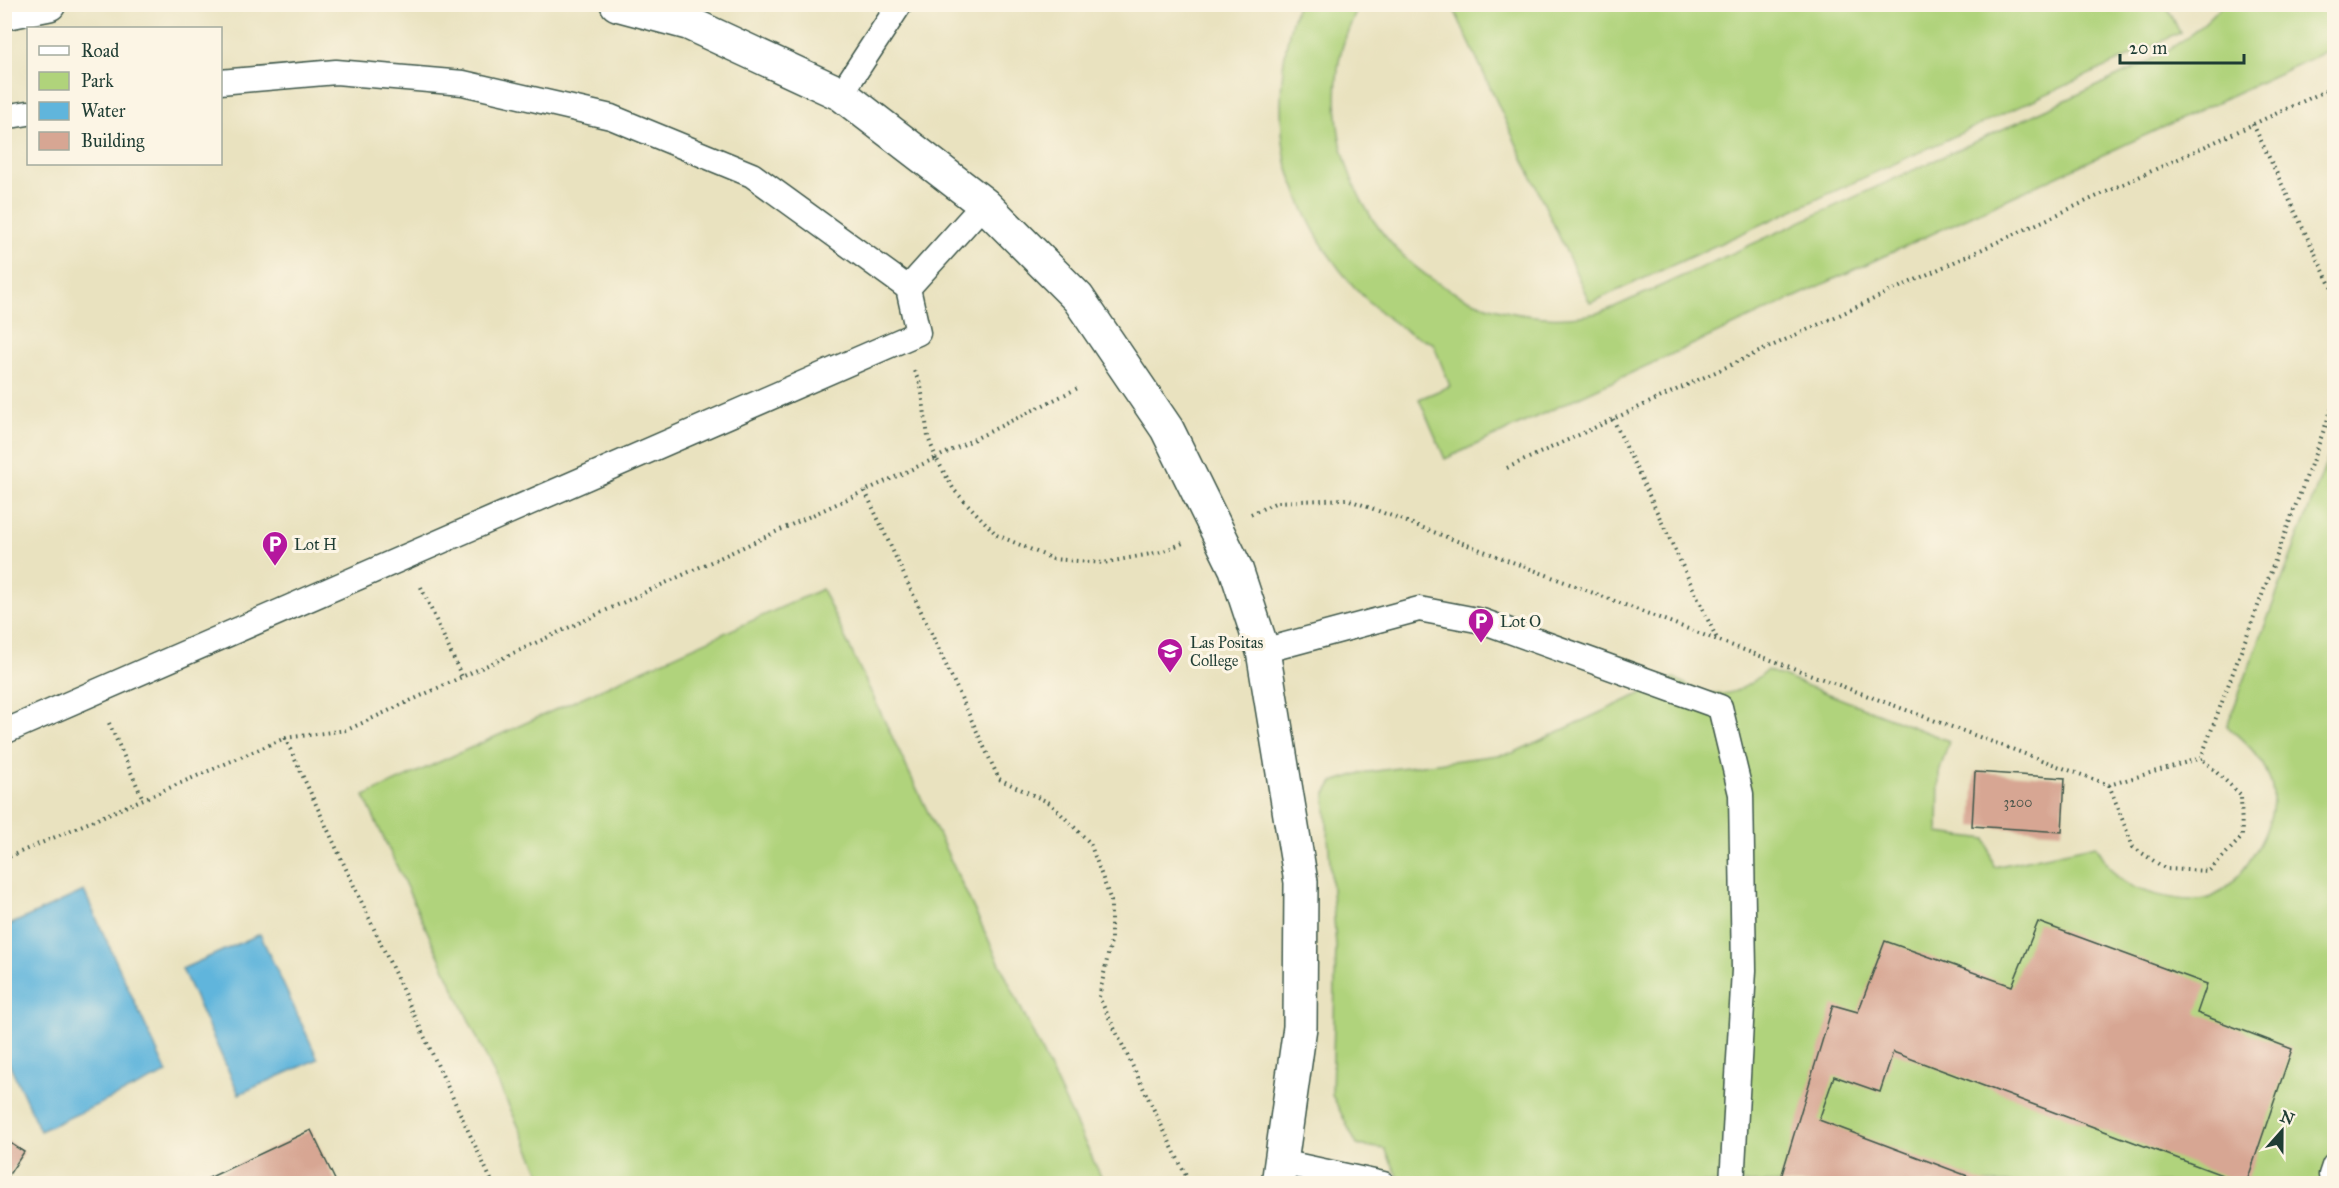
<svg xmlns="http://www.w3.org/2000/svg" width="2339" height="1188" viewBox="0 0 2339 1188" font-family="'IM FELL Great Primer',serif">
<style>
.green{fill:#b0d37b;stroke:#688858;stroke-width:1.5}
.water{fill:#60b5dc;stroke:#407988;stroke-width:1.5}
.building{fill:#d7a693}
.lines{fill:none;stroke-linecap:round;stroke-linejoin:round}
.service-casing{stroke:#3d5649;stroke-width:27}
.minor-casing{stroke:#3d5649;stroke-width:36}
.path{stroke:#3d5649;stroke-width:4;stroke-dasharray:1.5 4.5;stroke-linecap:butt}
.service{stroke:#fff;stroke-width:24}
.minor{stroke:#fff;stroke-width:33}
.labels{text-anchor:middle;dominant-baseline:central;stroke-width:6;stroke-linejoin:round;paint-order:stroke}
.number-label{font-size:14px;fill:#4d574c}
.poi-label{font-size:16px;fill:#1f3d34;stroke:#fcf5e5;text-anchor:start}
</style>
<rect width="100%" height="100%" fill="#fcf5e5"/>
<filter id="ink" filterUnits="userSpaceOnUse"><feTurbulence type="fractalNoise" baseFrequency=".0167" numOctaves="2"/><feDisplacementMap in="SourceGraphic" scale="12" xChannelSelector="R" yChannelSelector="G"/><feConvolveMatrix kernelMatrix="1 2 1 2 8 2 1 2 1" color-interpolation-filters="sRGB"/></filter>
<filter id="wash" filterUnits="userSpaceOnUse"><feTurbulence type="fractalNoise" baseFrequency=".008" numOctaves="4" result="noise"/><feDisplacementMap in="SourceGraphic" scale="24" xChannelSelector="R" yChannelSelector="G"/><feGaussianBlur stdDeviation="1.35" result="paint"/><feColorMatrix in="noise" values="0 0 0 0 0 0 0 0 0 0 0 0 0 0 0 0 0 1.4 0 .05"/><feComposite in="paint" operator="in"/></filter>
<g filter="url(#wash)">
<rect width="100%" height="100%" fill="#e9e2bf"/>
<!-- green -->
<path class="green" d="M2166,4l14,29 -590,270 -138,-298z
M1297,5h62c-9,20 -19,42 -21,64 -14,109 53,211 159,240 32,9 71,12 104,3 13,-4 25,-11 38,-16l501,-230c31,-17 59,-34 82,-61h112v43l-889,411 -26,-60 31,-13 -17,-43c-8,-3 -17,-6 -25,-11 -53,-34 -92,-85 -113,-144 -3,-8 -7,-17 -9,-26 -9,-51 -6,-108 11,-157z
M2334,442v741h-933l-16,-34 -28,-4 -25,-50 4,-149 -11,-151 8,-13 28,-9 152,-20 161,-75c10,5 23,14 34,16 24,3 42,-8 59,-24l182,71 -10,32 -1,60 48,6 8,28 102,-22c7,12 14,25 24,34 16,14 73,27 92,18 31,-16 63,-68 61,-104 -1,-9 -6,-22 -11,-30 -8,-14 -23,-26 -35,-37z
M822,589l282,594h-559l-181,-387z"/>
<!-- water -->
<path class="water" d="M84,891l83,182 -127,58 -35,-77v-127z
M260,934l58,125 -79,35 -57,-125z"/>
<g id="blocks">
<!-- building -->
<path class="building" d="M1975,772l90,6 -3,54 -90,-6z
M2038,922l169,62 -10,29 95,36 -46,135 -353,-132 -13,40 -46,-16 -15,44 170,64h-210l54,-179 25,7 27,-71 127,45z
M311,1130l26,54h-141z
M4,1139l20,13 -20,30z"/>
</g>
</g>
<g filter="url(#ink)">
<use href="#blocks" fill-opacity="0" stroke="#3d5649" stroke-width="1.5"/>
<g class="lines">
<!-- service casing -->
<g class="service-casing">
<path id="service" d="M220,82l116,-10 127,11 148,34 141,58 156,113
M841,94l59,-90
M4,117l24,-4
M1263,651l156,-42 63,12 238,86 21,87 3,176 -12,214
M4,732l914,-399 -10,-45 76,-84
M1281,1162l102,22
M2331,1175l3,-9"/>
</g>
<!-- minor casing -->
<g class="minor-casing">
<path id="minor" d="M617,4l71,19 153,71 143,110 94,94 89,131 69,140 27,82 38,231 -1,145 -22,157
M4,13l45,-9"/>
</g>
<!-- path -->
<path class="path" d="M2253,124l81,169
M914,371l7,15 7,51 8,21 144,-71
M1613,419l104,220
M1507,468l827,-381
M865,491l134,288 51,24 40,40 21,58v40l-12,56 91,187
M1251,514l26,-12 70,-3 370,141 392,145 92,-27 133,-355
M421,587l41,90
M109,723l34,76
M285,738l208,446
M2109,785l24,62 33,22 43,2 33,-34 -1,-42 -40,-37
M4,859l281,-121 62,-8 589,-272 18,32 43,45 56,24 50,4 58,-11 22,-9"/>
<!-- service -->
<use href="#service" class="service"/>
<!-- minor -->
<use href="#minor" class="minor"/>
</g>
</g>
<!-- icons -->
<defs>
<g id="parking-pin" transform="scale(1.35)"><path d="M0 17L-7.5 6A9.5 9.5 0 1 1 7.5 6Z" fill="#b5179e" stroke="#fcf5e5"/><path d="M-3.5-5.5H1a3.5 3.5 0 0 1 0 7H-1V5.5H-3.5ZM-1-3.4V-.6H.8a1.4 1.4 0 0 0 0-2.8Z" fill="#fff"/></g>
<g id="university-pin" transform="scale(1.35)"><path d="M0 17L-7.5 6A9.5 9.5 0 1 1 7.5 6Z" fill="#b5179e" stroke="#fcf5e5"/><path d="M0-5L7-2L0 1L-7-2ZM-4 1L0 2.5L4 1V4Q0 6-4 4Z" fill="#fff"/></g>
</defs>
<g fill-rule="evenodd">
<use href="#parking-pin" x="275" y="544"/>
<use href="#parking-pin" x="1481" y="621"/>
<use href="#university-pin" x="1170" y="651"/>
</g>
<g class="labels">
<!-- number labels -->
<g class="number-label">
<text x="2018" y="802">3200</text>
</g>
<!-- poi labels -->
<g class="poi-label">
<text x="294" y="544">Lot H</text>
<text x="1500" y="621">Lot O</text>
<text x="1190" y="642">Las Positas<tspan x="1190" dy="18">College</tspan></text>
</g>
</g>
<!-- margin -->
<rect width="2339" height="1188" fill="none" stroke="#fcf5e5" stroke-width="24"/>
<!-- legend -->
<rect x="27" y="27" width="195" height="138" fill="#fcf5e5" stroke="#a4ab9e" stroke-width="1.5"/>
<rect x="39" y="46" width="30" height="9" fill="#ffffff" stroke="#a4ab9e" stroke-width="1.5"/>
<text x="81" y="57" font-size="18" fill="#1f3d34">Road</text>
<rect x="39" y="72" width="30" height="18" fill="#b0d37b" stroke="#a4ab9e" stroke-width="1.5"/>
<text x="81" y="87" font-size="18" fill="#1f3d34">Park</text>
<rect x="39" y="102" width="30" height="18" fill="#60b5dc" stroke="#a4ab9e" stroke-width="1.5"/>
<text x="81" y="117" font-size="18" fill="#1f3d34">Water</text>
<rect x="39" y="132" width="30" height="18" fill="#d7a693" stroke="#a4ab9e" stroke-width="1.5"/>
<text x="81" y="147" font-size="18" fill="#1f3d34">Building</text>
<!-- north arrow -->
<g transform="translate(2282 1131) rotate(21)" stroke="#fcf5e5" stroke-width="4.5" paint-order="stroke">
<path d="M0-4.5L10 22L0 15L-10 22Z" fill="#1f3d34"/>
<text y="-9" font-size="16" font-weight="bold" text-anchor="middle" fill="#1f3d34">N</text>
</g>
<!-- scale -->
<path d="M2120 54v9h124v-9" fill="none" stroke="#1f3d34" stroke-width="3"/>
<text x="2129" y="54" font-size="18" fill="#1f3d34" stroke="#fcf5e5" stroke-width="4.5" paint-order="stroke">20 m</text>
</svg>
